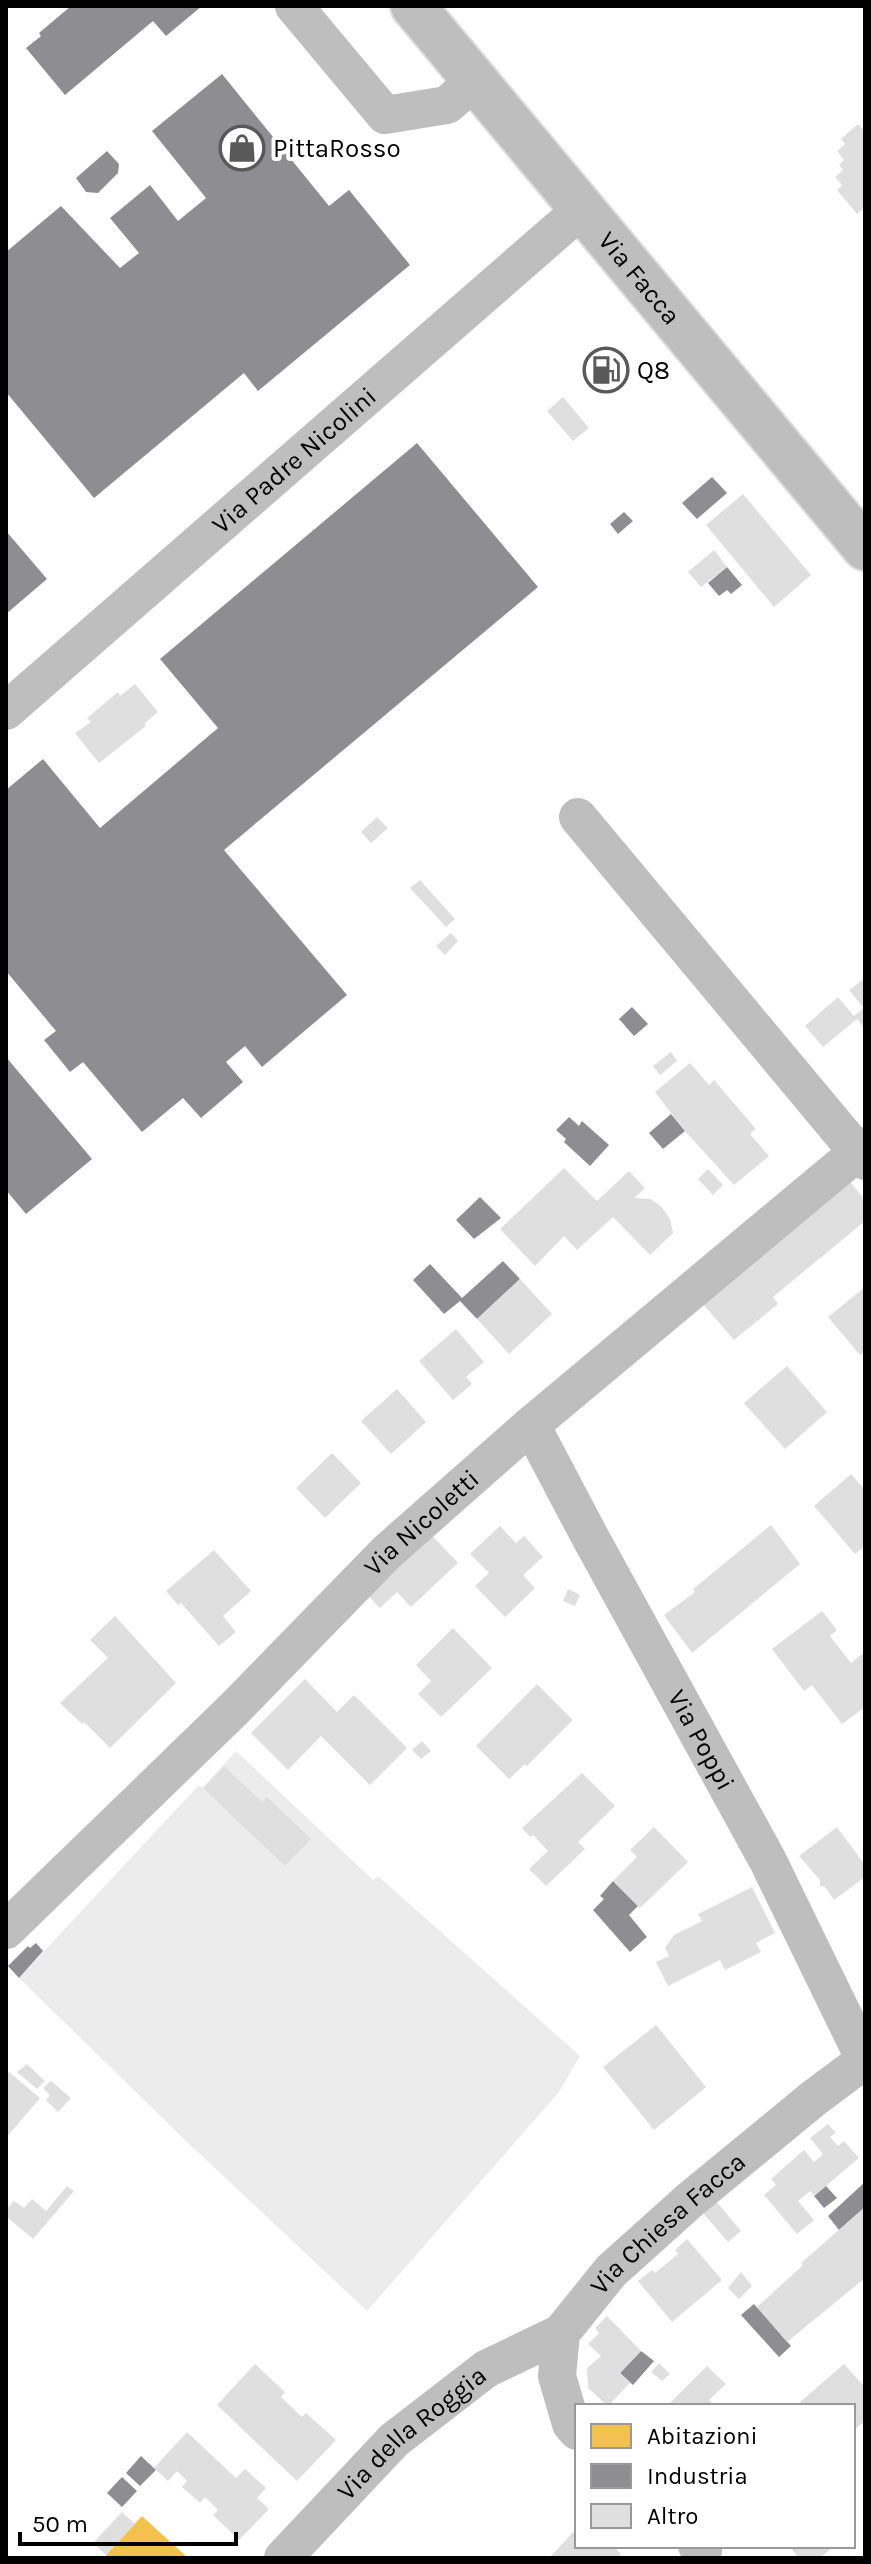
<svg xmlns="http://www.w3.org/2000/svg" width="871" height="2564" viewBox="0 0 871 2564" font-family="Karla,sans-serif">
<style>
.green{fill:#ececec}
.homes{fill:#f2c14e}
.industry{fill:#8d8d92}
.building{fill:#dfdfdf}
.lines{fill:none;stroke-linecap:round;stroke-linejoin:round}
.major-casing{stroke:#dbdbdb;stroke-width:48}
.minor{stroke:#bebebe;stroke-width:38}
.major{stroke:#bebebe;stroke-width:44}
.labels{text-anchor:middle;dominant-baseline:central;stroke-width:8;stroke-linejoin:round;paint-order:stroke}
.poi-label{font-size:26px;fill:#000;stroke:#fff;text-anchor:start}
.street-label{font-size:26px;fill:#000;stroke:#fff}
</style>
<rect width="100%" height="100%" fill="#fff"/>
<!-- green -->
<path class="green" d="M236,1751l137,129 5,-4 202,180 -21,36 -192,219 -183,-172 -165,-161 180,-193 4,3z"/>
<!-- homes -->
<path class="homes" d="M142,2516l46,42h-78l-4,-3z"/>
<!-- industry -->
<path class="industry" d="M71,6h131l-36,30 -13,-15 -88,74 -39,-47 15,-12 -2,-3z
M222,74l107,132 20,-16 61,75 -152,126 -14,-18 -150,125 -88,-106v-140l55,-46 59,62 19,-15 -29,-35 40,-33 28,36 28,-23 -54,-67z
M107,151l12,13 -1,9 -20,20 -12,-1 -10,-14z
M417,443l121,144 -314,263 123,145 -85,72 -17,-21 -19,16 17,20 -42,36 -18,-20 -41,34 -59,-70 -13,10 -26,-32 12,-9 -50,-60v-181l37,-31 57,69 118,-100 -58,-69z
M712,477l15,16 -30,26 -15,-16z
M624,512l9,9 -15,13 -8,-10z
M6,531l41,48 -41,35z
M727,567l15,18 -11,9 -4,-4 -8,6 -11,-13z
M632,1007l16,17 -14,12 -15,-17z
M6,1057l86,102 -66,55 -20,-24z
M671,1114l14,17 -22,18 -14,-16z
M569,1117l10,9 3,-5 27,24 -19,21 -26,-24 2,-3 -10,-9z
M480,1197l21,21 -27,21 -18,-19z
M503,1261l17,18 -43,40 -17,-18 -16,13 -31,-34 17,-16 32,34z
M613,1881l25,25 -9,9 18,22 -17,15 -37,-42 11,-11 -4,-3z
M36,1943l7,8 -24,27 -11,-12 20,-20 2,2z
M865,2182v25l-26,23 -11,-14z
M826,2186l11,12 -13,10 -10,-12z
M754,2304l37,42 -12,11 -38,-42z
M641,2351l13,10 -21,24 -13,-12z
M141,2456l15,14 -16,16 -14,-13z
M122,2477l15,14 -15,16 -15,-14z"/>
<!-- building -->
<path class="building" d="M858,124l7,8v75l-8,7 -20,-24 5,-5 -7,-8 8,-7 -4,-5 5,-5 -7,-9 8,-7 -4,-5z
M563,397l26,31 -16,13 -26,-30z
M743,494l68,81 -37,32 -68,-82z
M714,550l13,17 -26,20 -13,-15z
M135,684l23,28 -14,12 2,2 -47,37 -24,-30 16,-11 -4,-4 31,-26 2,4z
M377,817l11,11 -17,15 -10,-11z
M420,880l35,39 -9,8 -36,-39z
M451,933l7,8 -13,14 -9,-9z
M865,978v51l-8,-10 -34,28 -18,-21 33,-29 16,19 10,-8 -15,-18z
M671,1052l6,9 -17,14 -7,-9z
M690,1063l19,22 5,-5 42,49 -6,5 19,22 -35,29 -49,-54 -30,-39z
M564,1168l33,33 32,-30 16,17 -11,10 16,1 11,7 9,13 3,14 -23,22 -37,-38 -36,33 -13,-14 -29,30 -35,-37z
M708,1169l15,16 -10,10 -15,-16z
M841,1171l24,29v21l-92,76 5,7 -44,36 -31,-36z
M520,1279l32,35 -43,40 -32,-35z
M865,1287v64l-5,4 -32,-38z
M456,1329l28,33 -18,15 6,7 -19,16 -34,-39z
M787,1366l40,46 -42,37 -41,-46z
M397,1389l29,33 -35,32 -30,-33z
M332,1453l29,30 -36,35 -29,-30z
M851,1474l14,16v56l-10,8 -41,-48z
M771,1525l29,39 -108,89 -28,-38 31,-23 -2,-3z
M500,1526l16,17 8,-7 19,21 -20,18 12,13 -30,29 -30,-31 14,-13 -19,-19z
M426,1529l32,34 -47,44 -14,-15 -17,16 -18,-19z
M214,1550l37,41 -28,25 13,16 -17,14 -38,-43 -3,2 -12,-14z
M568,1589l12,6 -5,11 -12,-5z
M822,1611l15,19 -7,6 21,27 11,-9 3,5v48l-23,17 -30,-39 -8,6 -32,-42z
M115,1616l61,67 -66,65 -26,-26 -2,2 -22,-21 48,-45 -18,-18z
M453,1628l39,40 -51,49 -23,-23 13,-13 -15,-16z
M305,1679l32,33 17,-17 53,53 -37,37 -49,-49 -33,34 -37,-37z
M537,1684l36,36 -46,46 -2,-2 -16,15 -33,-33z
M422,1741l9,10 -10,8 -9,-9z
M224,1766l38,36 5,-5 44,42 -26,27 -82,-78z
M582,1773l33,33 -37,36 7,7 -39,37 -17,-17 19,-18 -15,-16 -3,2 -8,-9z
M654,1827l34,35 -48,46 -27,-27 24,-24 -7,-7z
M837,1827l28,38v12l-31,23 -9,-13 -5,-1v-6l-21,-24z
M752,1887l23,46 -19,10 5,9 -36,18 -5,-10 -52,26 -12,-24 13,-6 -4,-8 9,-13 28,-14 -4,-7z
M656,2025l50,62 -52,43 -51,-63z
M27,2064l18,17 -8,8 -20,-17z
M9,2072l31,26 -34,40v-63z
M51,2081l20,17 -13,14 -12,-12 4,-5 -7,-7z
M828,2124l8,9 -6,4 8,9 6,-5 15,17 -45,38 -4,-5 -12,10 16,19 -17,14 -33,-39 12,-10 -5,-6 33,-29 10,12 9,-8 -13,-16z
M67,2186l7,5 -41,48 -27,-23v-6l8,-9 10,7 8,-9 14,12z
M716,2201l25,30 -13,11 -26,-30z
M865,2207v71l-78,64 -30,-35 46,-42 -2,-2z
M687,2239l35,41 -50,42 -34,-41 14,-11 3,3 23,-19 -3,-4z
M741,2272l11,14 -13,13 -11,-11z
M607,2316l34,35 -21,22 10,10 -22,23 -20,-18 -1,-20 14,-12 -13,-12 11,-11 -4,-5z
M659,2363l11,11 -8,7 -11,-9z
M255,2364l30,28 -4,5 21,20 4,-4 30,27 -39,41 -80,-76z
M844,2364l21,23v34l-12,10v-25h-50l-3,-4z
M707,2366l19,18 -17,16 6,6h-48z
M187,2432l49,46 9,-9 21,19 -9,10 12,11 -30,31 -26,-25 5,-5 -13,-13 -5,6 -18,-16 5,-6 -10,-10 -9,10 -14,-13z
M122,2512l13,12 -29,31 -13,-12z
M577,2528v18h36l8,8 -3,4h-69z
M789,2546h45l-14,12h-21z"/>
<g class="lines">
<!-- major casing -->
<g class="major-casing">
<g id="major">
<path id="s6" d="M413,6l452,542"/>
</g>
</g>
<!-- minor -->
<g class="minor">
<path d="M294,6l91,109 62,-10 29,-25"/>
<path id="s1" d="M6,711l576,-502"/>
<path d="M578,817l287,344"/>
<path id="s2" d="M531,1425l58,110 179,326 97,199"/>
<path id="s3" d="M6,1930l229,-222 152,-156 144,-127 334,-279"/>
<path id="s4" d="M577,2431l-6,-7 -14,-48 4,-43 50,-62 79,-71 124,-102 51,-38"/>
<path d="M697,2546l6,5"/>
<path id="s5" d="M283,2558l111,-118 92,-71 75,-36"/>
</g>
<!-- major -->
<use href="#major" class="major"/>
</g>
<!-- icons -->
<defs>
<g id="shop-ring" transform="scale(2.3)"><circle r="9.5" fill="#fff" stroke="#595959" stroke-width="1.5"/><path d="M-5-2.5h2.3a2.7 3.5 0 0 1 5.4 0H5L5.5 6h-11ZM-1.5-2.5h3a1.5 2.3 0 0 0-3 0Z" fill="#595959"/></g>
<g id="fuel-ring" transform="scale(2.3)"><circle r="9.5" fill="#fff" stroke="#595959" stroke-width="1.5"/><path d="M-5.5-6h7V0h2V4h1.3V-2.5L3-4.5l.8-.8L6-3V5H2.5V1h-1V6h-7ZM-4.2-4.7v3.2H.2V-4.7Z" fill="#595959"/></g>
</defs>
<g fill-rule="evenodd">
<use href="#shop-ring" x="242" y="148"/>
<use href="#fuel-ring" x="606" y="370"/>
</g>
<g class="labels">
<!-- poi labels -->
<g class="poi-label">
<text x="273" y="148">PittaRosso</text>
<text x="637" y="370">Q8</text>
</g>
<!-- street labels -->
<g class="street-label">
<text stroke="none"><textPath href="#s6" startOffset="354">Via Facca</textPath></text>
<text stroke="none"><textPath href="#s1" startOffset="382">Via Padre Nicolini</textPath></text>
<text stroke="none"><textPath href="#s3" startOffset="582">Via Nicoletti</textPath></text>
<text stroke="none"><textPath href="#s2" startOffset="358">Via Poppi</textPath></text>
<text stroke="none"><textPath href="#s4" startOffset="256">Via Chiesa Facca</textPath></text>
<text stroke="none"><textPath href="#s5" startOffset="180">Via della Roggia</textPath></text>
</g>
</g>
<!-- border -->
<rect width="871" height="2564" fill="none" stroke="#000000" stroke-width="16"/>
<!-- legend -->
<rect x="575" y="2404" width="280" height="144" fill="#ffffff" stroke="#999999" stroke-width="2"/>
<rect x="591" y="2424" width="40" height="24" fill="#f2c14e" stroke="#999999" stroke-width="2"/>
<text x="647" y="2444" font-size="24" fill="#000000">Abitazioni</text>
<rect x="591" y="2464" width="40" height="24" fill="#8d8d92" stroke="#999999" stroke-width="2"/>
<text x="647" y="2484" font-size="24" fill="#000000">Industria</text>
<rect x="591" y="2504" width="40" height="24" fill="#dfdfdf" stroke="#999999" stroke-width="2"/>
<text x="647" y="2524" font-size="24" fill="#000000">Altro</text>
<!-- scale -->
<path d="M20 2532v12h216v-12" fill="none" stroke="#000000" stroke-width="4"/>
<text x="32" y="2532" font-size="24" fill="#000000" stroke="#ffffff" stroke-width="6" paint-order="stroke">50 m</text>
</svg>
